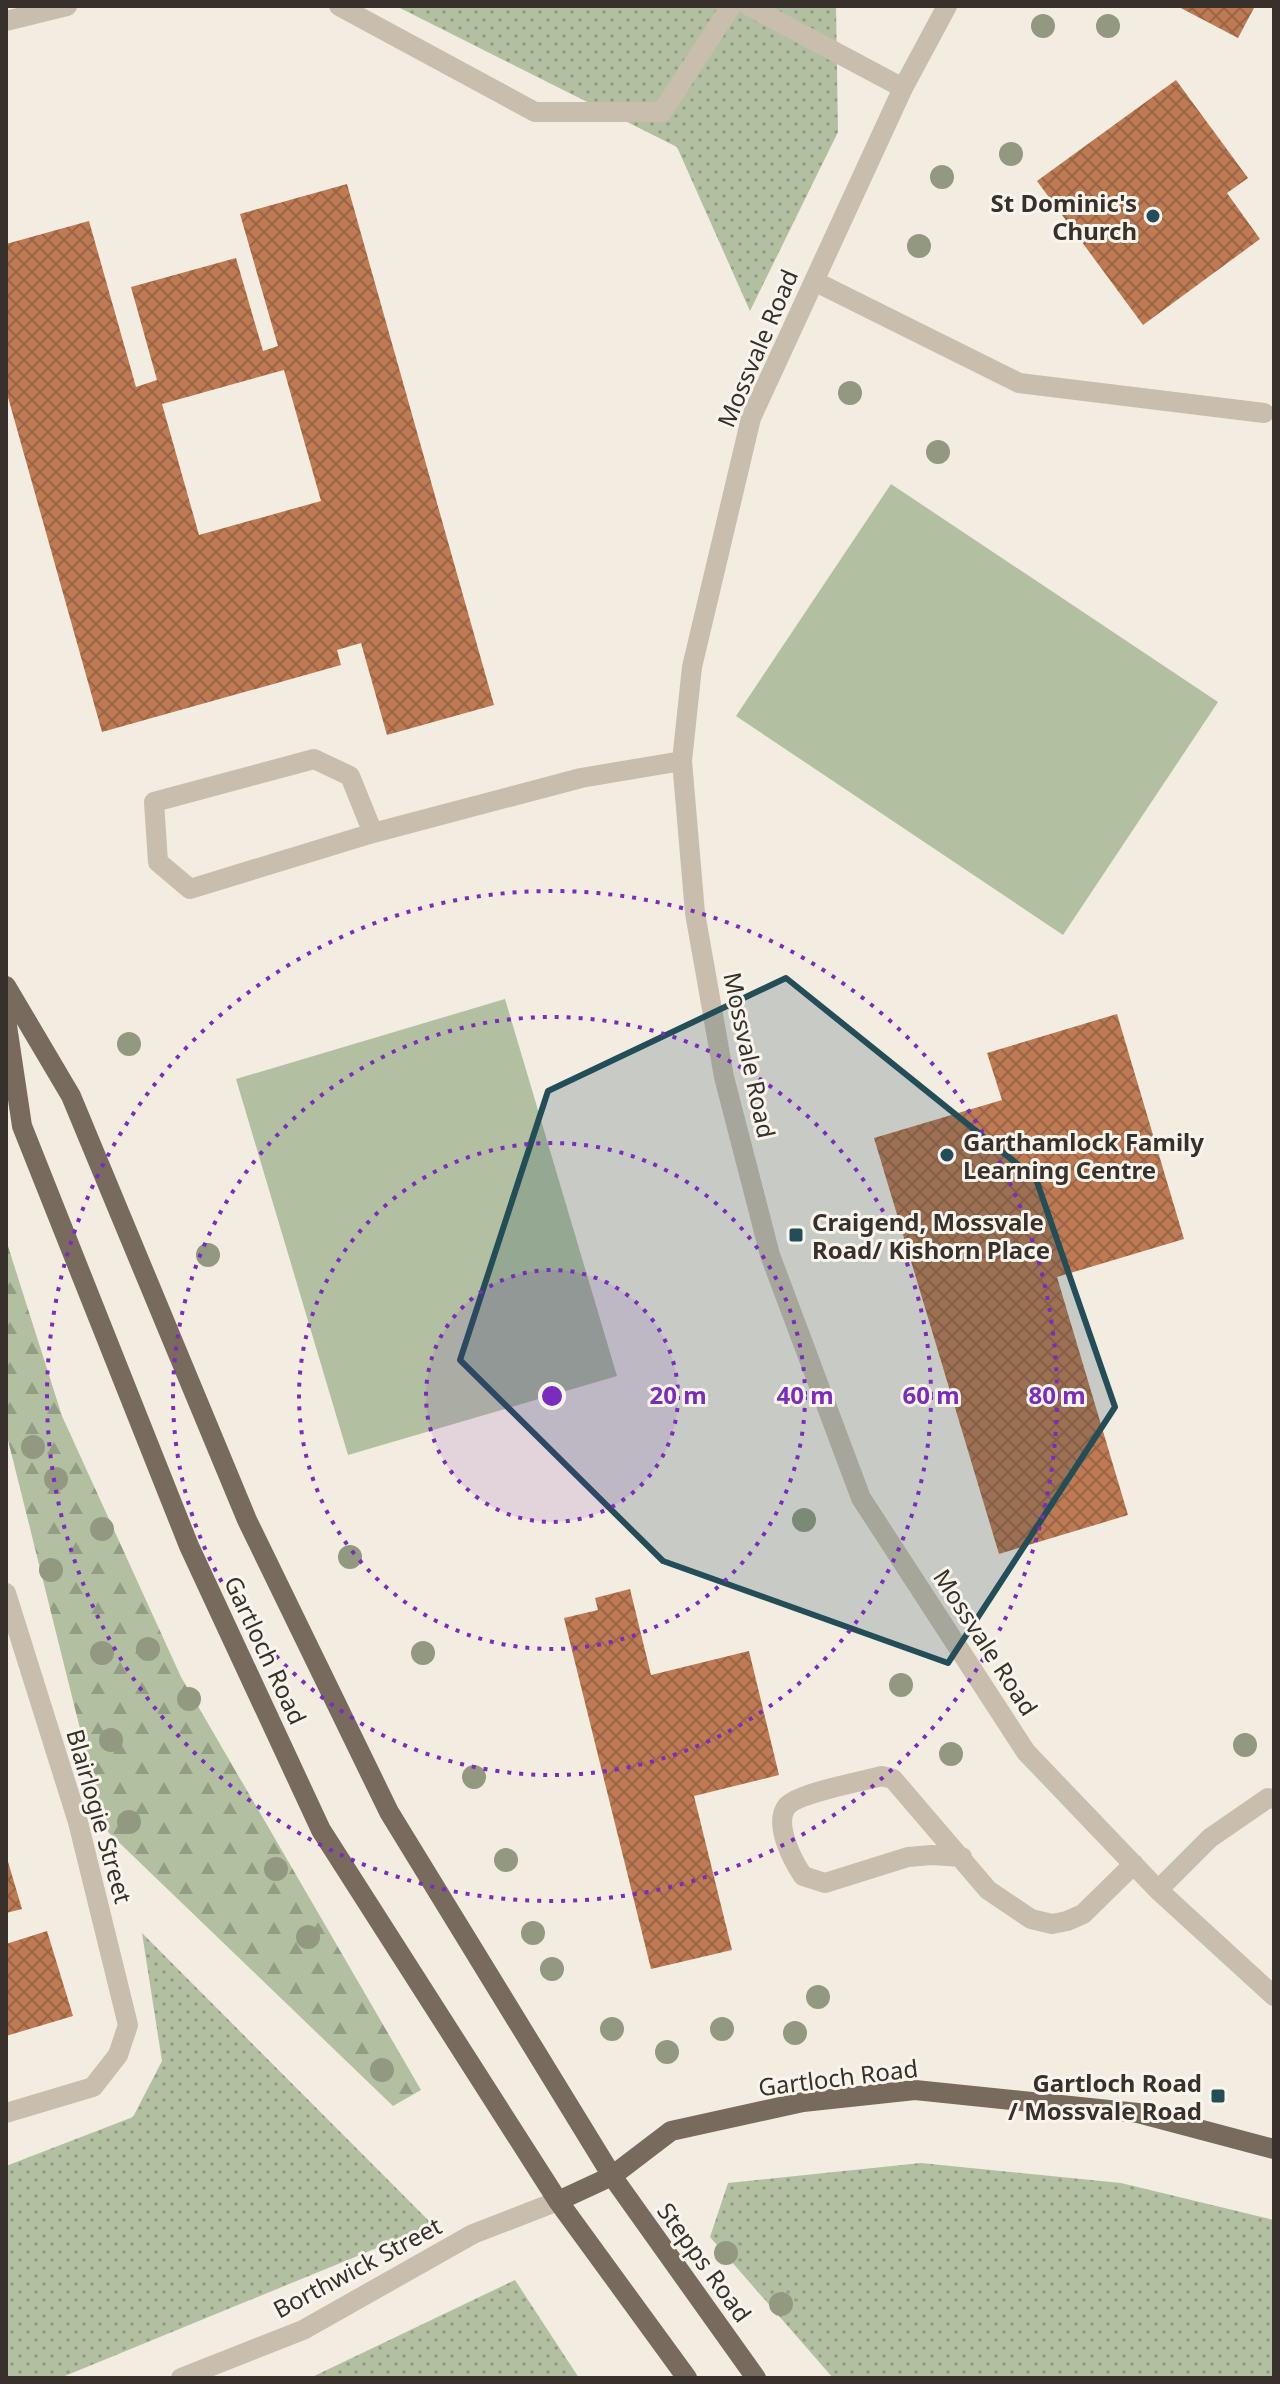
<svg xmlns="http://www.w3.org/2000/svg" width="1280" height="2384" viewBox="0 0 1280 2384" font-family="'Noto Sans',sans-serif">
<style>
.grass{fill:url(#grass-dots)}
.forest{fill:url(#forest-firs)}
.garden{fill:#b2c0a1}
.building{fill:url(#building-cross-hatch);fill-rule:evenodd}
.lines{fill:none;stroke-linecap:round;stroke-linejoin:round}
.minor{stroke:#c9bdad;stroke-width:20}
.major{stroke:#796a5e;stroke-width:20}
.tree{fill:#929980}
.marked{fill:#234d57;fill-opacity:0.2;stroke:#234d57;stroke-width:6;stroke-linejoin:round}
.ring{fill:none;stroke:#7b2cbf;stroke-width:4;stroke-dasharray:4 8}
.poi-dot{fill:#234d57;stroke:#f9f5ed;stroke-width:3}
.labels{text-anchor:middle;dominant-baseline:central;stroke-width:6;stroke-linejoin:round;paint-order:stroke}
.poi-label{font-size:24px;font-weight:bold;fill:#38312b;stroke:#f9f5ed;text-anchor:end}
.street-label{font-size:24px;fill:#38312b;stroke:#f9f5ed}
.centre{fill:#7b2cbf;stroke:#f9f5ed;stroke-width:4}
.ring-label{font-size:24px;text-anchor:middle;font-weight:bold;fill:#7b2cbf;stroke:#f9f5ed;stroke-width:6;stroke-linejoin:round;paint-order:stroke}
</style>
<defs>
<pattern id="grass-dots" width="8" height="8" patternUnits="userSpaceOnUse" patternTransform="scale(2)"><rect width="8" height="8" fill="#b2c0a1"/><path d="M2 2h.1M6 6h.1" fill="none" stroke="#929d83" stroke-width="1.8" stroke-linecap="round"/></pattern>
<pattern id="forest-firs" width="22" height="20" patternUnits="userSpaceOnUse" patternTransform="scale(2)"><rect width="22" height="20" fill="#b2c0a1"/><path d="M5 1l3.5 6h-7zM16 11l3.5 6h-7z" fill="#929d83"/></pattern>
<pattern id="building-cross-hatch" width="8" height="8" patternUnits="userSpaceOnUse" patternTransform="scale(2)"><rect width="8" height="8" fill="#bd7a53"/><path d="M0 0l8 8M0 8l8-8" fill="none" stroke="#9b6545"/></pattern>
</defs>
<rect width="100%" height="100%" fill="#f2ece1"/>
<!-- grass -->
<path class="grass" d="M396,6h440l2,126 -88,179 -73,-164z
M142,1933l291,292 -373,153h-54v-212l127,-49 29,-56z
M921,2163l200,20 153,37v158h-441l-123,-141 18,-54z
M515,2280l64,98h-269z"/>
<!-- forest -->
<path class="forest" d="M6,1240l56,176 119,261 240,413 -28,16 -288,-277 -99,-397z"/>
<!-- garden -->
<path class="garden" d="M891,484l327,218 -155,233 -327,-219z
M505,999l112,377 -269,79 -112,-376z"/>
<!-- building -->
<path class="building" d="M1177,6h78l-17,32z
M1176,80l72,98 -21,15 33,46 -117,86 -106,-144z
M347,184l147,521 -107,30 -26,-92 -24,7 4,15 -239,67 -96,-342v-146l83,-23 47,166 21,-7 -26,-93 105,-29 27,93 15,-5 -38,-132zM284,370l37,131 -122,34 -37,-131z
M1117,1014l67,225 -127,38 71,238 -129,39 -125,-416 128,-38 -15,-47z
M630,1589l21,86 98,-24 30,124 -85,21 38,154 -81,19 -87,-351 34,-8 -3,-12z
M6,1855l16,54 -16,4z
M47,1931l26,85 -67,20v-92z"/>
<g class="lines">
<!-- minor -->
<path class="minor" d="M339,6l196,106h127l69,-106
M749,6l154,82
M947,6l-44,82 -152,330 -59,249 -10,94 13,152 29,164 46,178 91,243 165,254 132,138 116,106
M6,21l61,-15
M814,281l205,102 245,30
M373,833l-23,-57 -36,-17 -160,43 4,60 32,27 183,-56 208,-55 101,-17
M6,1593l72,229 50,203 -10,30 -25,32 -87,26
M962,1857l-30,-2 -24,2 -83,26 -22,-7c-10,-15 -30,-52 -16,-70 11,-13 76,-25 95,-30l11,3 95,111 43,29 21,5 15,-3 16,-7 51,-50
M1158,1890l52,-52 58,-40 6,1
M181,2378l122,-48 170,-96 85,-33"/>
<!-- major -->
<path class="major" d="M6,986l65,110 176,424 142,292 223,364 144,202
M6,1019l16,107 167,420 132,284 237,371 129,177
M558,2201l54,-25 59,-45 132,-29 112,-12 223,23 136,36"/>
</g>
<!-- trees -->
<g class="tree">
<circle cx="1043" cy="26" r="12"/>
<circle cx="1108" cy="26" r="12"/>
<circle cx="1011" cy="154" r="12"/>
<circle cx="942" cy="177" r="12"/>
<circle cx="919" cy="246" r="12"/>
<circle cx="850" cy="393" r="12"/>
<circle cx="938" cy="452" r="12"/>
<circle cx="129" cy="1044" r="12"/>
<circle cx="208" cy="1255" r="12"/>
<circle cx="33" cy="1447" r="12"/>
<circle cx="56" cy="1479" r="12"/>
<circle cx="804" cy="1520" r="12"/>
<circle cx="102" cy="1529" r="12"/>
<circle cx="350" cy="1557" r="12"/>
<circle cx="51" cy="1570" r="12"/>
<circle cx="148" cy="1649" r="12"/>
<circle cx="102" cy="1653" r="12"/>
<circle cx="423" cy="1653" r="12"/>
<circle cx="901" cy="1685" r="12"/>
<circle cx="189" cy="1699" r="12"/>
<circle cx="111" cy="1740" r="12"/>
<circle cx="1245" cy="1745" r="12"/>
<circle cx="951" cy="1754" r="12"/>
<circle cx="474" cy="1777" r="12"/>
<circle cx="129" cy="1822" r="12"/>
<circle cx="506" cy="1860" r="12"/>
<circle cx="276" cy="1869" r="12"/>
<circle cx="533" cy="1933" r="12"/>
<circle cx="308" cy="1937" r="12"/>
<circle cx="552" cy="1969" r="12"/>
<circle cx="818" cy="1997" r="12"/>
<circle cx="612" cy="2029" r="12"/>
<circle cx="722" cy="2029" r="12"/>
<circle cx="795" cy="2033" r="12"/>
<circle cx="667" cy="2052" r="12"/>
<circle cx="382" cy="2070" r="12"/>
<circle cx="726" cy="2253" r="12"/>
<circle cx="781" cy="2304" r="12"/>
</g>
<!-- marked area -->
<path class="marked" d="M786,978l250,201 79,228 -167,256 -285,-102 -203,-201 88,-269z"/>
<!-- distance rings -->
<circle cx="552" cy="1396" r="126" fill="#7b2cbf" fill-opacity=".12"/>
<g class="ring">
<circle cx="552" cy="1396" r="126"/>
<circle cx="552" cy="1396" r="253"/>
<circle cx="552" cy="1396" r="379"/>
<circle cx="552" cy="1396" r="505"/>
</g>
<!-- markers -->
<g class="poi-dot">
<circle cx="1153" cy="216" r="8"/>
<circle cx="947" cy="1155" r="8"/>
<rect x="788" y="1227" width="16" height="16" rx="4"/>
<rect x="1210" y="2088" width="16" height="16" rx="4"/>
</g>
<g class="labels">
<!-- poi labels -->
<g class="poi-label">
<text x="1137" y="202">St Dominic's<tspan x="1137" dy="28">Church</tspan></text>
<text x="963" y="1141" text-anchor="start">Garthamlock Family<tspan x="963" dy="28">Learning Centre</tspan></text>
<text x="812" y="1221" text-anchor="start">Craigend, Mossvale<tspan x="812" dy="28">Road/ Kishorn Place</tspan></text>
<text x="1202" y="2082">Gartloch Road<tspan x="1202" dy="28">/ Mossvale Road</tspan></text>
</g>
<!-- street labels -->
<g class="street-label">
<text transform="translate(757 348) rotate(-67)">Mossvale Road</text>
<text transform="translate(750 1055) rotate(78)">Mossvale Road</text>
<text transform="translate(986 1642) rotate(57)">Mossvale Road</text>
<text transform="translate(266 1650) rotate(65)">Gartloch Road</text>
<text transform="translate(100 1816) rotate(74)">Blairlogie Street</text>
<text transform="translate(838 2077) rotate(-7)">Gartloch Road</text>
<text transform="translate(705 2262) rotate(54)">Stepps Road</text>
<text transform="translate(357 2267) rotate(-28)">Borthwick Street</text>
</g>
</g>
<circle cx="552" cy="1396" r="12" class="centre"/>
<g class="ring-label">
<text x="678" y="1404">20 m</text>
<text x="805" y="1404">40 m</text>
<text x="931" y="1404">60 m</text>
<text x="1057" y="1404">80 m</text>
</g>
<!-- border -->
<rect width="1280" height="2384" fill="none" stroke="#38312b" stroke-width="16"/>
</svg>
